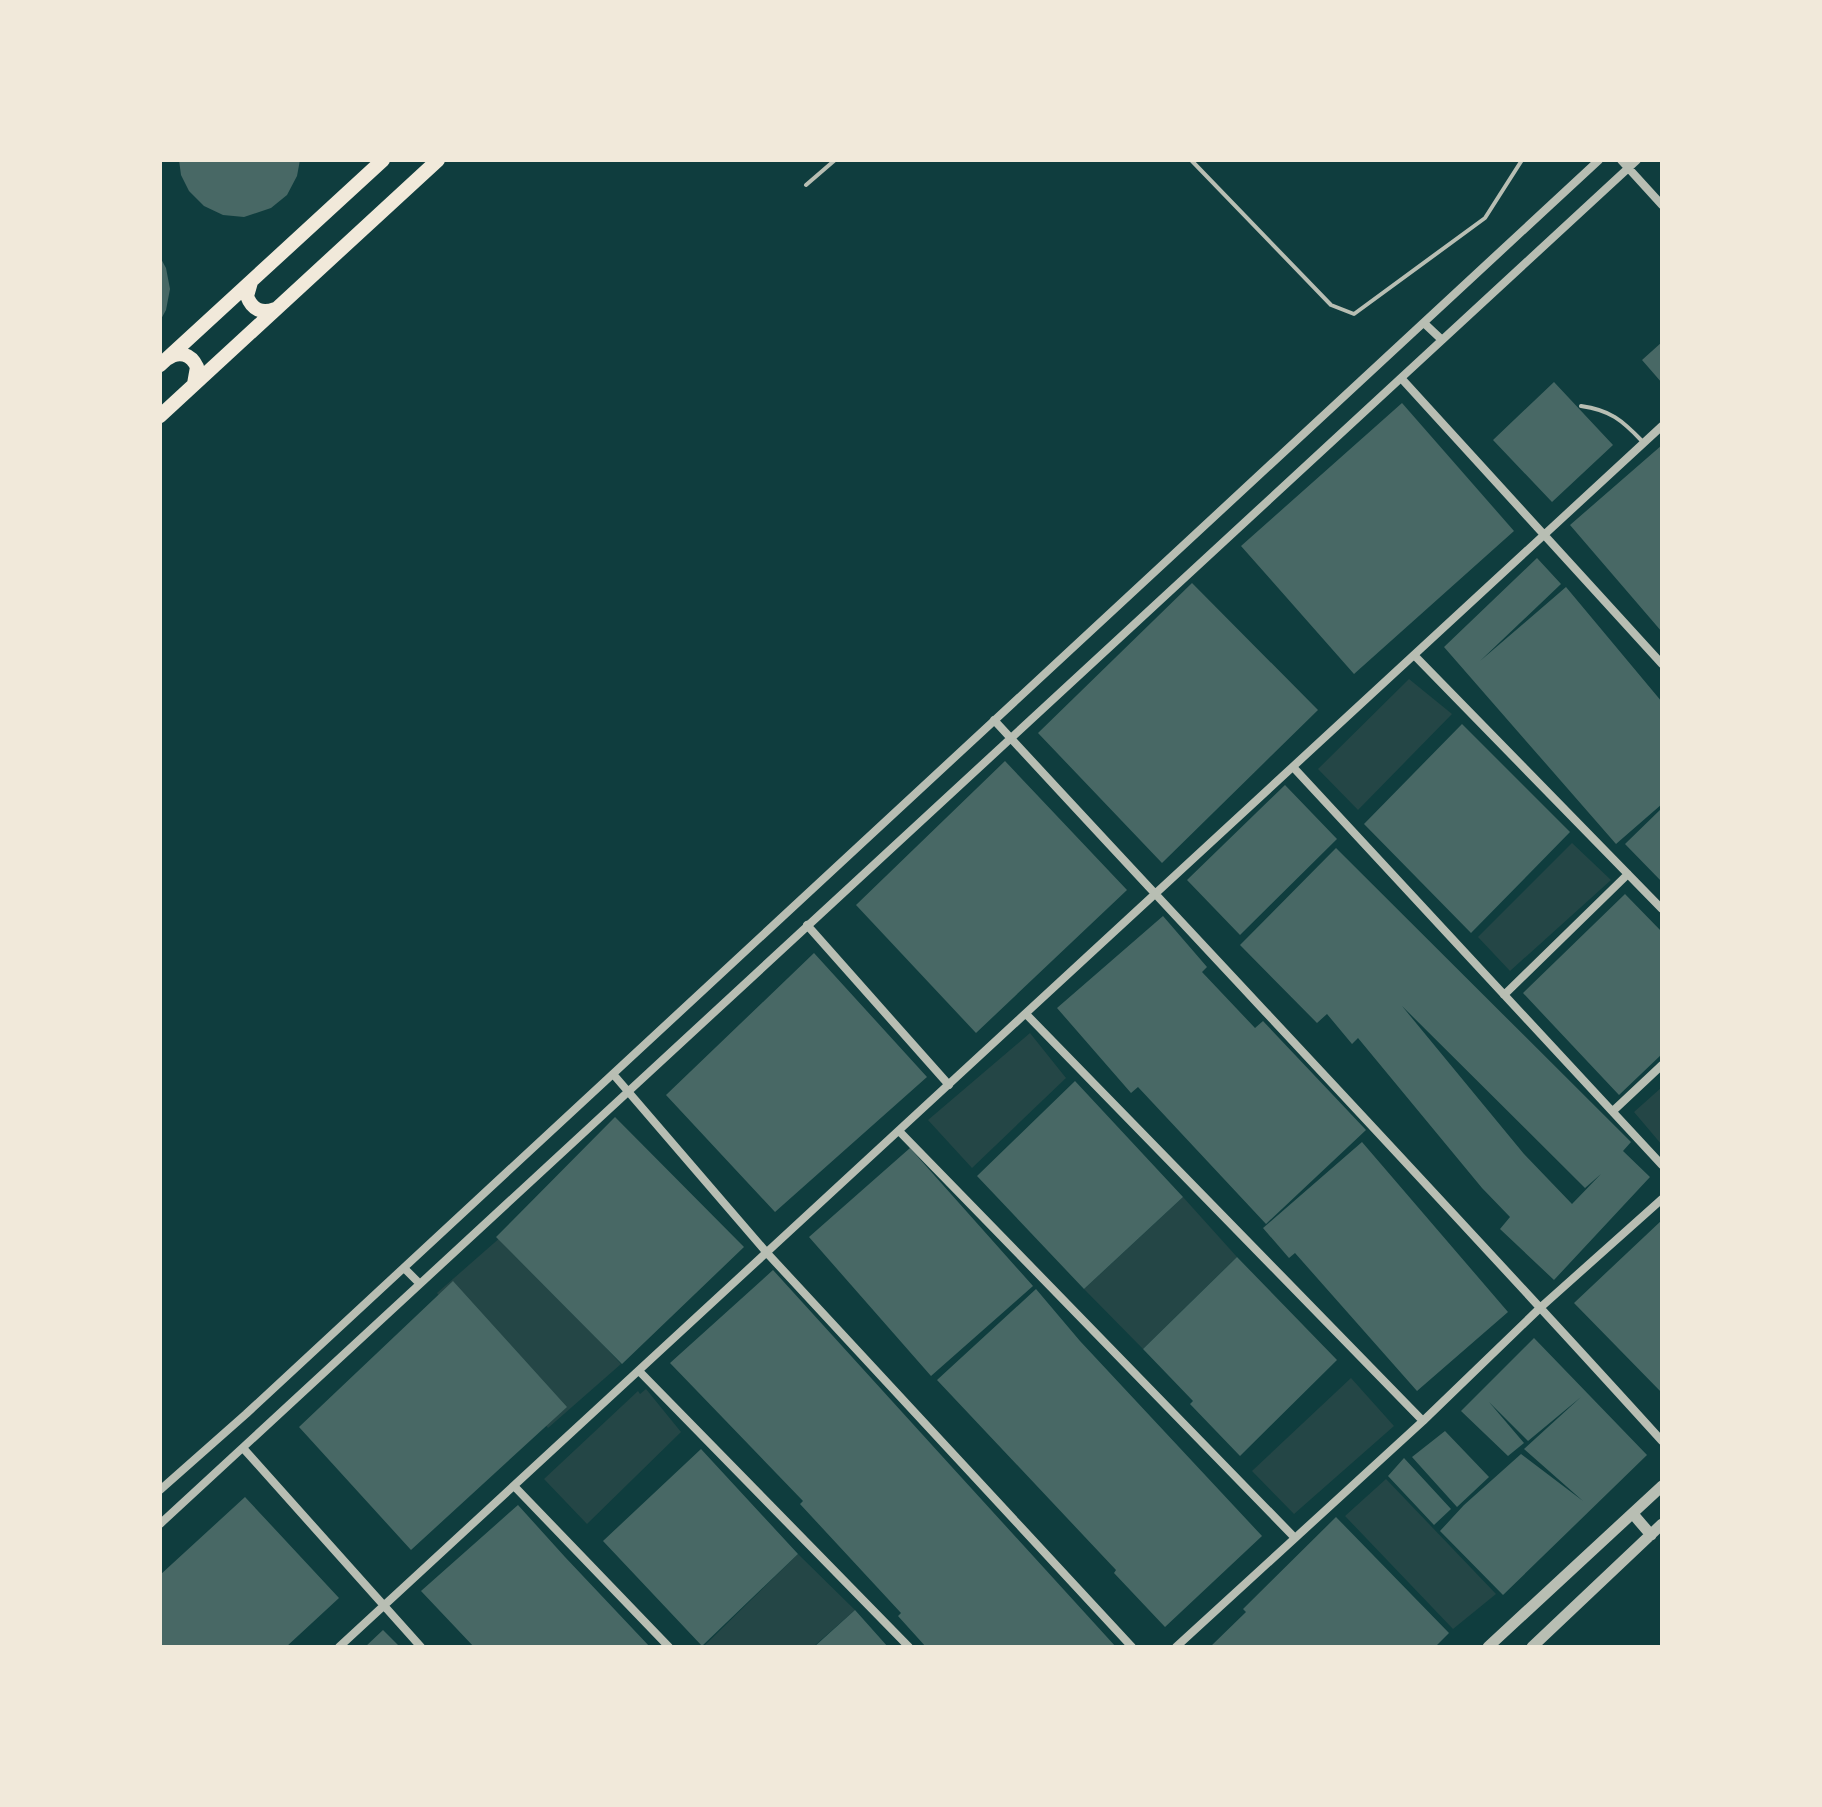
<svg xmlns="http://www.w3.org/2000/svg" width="1822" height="1807" viewBox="0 0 1822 1807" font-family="Cabin,sans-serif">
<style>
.green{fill:#244646}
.building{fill:#486865;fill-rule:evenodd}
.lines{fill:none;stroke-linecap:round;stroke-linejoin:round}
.service{stroke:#b8beb3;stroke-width:4}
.minor{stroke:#b8beb3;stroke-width:8}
.tertiary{stroke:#b8beb3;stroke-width:11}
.primary{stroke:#f1e9da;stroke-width:14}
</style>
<rect width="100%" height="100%" fill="#0f3d3e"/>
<!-- green -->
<path class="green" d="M1409,679l43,35 -94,96 -40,-41z
M1572,843l39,37 -101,91 -32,-34z
M1030,1033l36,45 -94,90 -44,-48z
M1662,1087v58l-28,-33z
M1183,1197l54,60 -94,92 -59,-60z
M502,1236l119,128 -73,64 -111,-135z
M1351,1378l43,48 -100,88 -42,-43z
M646,1389l35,43 -94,92 -43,-45 94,-88 2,3z
M1386,1479l110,115 -43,35 -108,-113z
M798,1554l57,56 -42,37h-110z"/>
<!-- building -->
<path class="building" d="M179,160h121l-3,16 -10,19 -16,13 -27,9 -21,-2 -19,-9 -15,-15 -8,-16z
M160,257l6,11 4,21 -4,21 -6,11z
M1662,342v41l-20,-23z
M1554,382l59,63 -61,57 -59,-62z
M1402,403l112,128 -160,143 -113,-128z
M1662,445v187l-92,-107z
M1537,558l24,26 -81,77 86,-74 96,115v102l-46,40 -172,-197z
M1192,583l126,127 -156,153 -124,-130z
M1462,724l108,108 -99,101 -107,-109z
M1005,761l122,129 -151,143 -120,-128z
M1285,785l52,54 -97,96 -53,-55z
M1662,808v74l-37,-38z
M1336,848l295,294 -8,9 27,26 -96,103 -54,-51 10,-12 -28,-29 -124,-150 -6,6 -25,-30 -10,9 -77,-78zM1402,1006l183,182 16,-14 -29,30 -48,-50z
M1625,894l37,38v122l-43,41 -96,-102z
M1163,916l44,51 -5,5 53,56 8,-7 103,109 -100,94 -128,-137 -7,6 -74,-85z
M814,953l113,124 -152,135 -109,-117z
M1075,1081l108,116 -99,92 -107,-113z
M615,1117l129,130 -122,117 -126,-127z
M1362,1142l146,170 -91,79 -122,-138 -6,5 -26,-30z
M910,1148l123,138 -102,90 -122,-139z
M1662,1220v173l-88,-90z
M1237,1257l100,103 -97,96 -50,-52 3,-3 -50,-52z
M773,1270l178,196 165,181h-184l-3,-2 -3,2 -28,-31 3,-3 -101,-109 3,-3 -133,-138z
M453,1281l114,126 -156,143 -112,-123z
M1036,1289l44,52 182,195 -97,91 -51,-54 2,-3 -179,-190z
M1534,1338l113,117 -144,140 -63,-64 24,-26 57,-51 62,47 -59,-52 57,-52 -53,44 -39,-39 35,41 -16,13 -47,-45z
M1445,1431l44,46 -32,30 -45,-50z
M701,1449l97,105 -96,92 -99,-105z
M1404,1458l47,51 -17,16 -46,-49z
M245,1497l94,101 -53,49h-126v-72z
M518,1505l47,52 85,90h-176l-53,-56z
M1336,1517l113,116 -14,14h-225l36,-35 -3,-3z
M855,1610l33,37h-74z
M383,1630l17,17h-35z"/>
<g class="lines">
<!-- service -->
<path class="service" d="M1191,160l140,145 23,9 131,-96 37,-58
M806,185l29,-25
M1581,406c29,4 41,14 61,35"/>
<!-- minor -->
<path class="minor" d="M1621,160l41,45
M1425,324l17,16
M1401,378l261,286
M1414,655l248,254
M994,720c222,241 448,478 668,721
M1293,767l369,398
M807,925l142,160
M1504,995l124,-121
M1026,1014l397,407
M613,1074l154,179 365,394
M1613,1111l49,-46
M899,1131l396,407
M404,1268l16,16
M640,1372l269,275
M243,1448l178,199
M515,1487l154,160
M160,1490l86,-76 1353,-1254
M160,1524l1477,-1364
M339,1647l1323,-1221
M1176,1647l247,-226 118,-114 121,-108"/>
<!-- tertiary -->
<path class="tertiary" d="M1633,1514l18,21
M1488,1647l174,-161
M1532,1647l130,-123"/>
<!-- primary -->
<path class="primary" d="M251,282l-4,14c5,14 15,18 28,13
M167,359c12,-9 24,-5 30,8l-3,17
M160,365l223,-205
M160,416l278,-256"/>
</g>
<!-- border -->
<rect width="1822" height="1807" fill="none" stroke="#f1e9da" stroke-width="324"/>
</svg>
